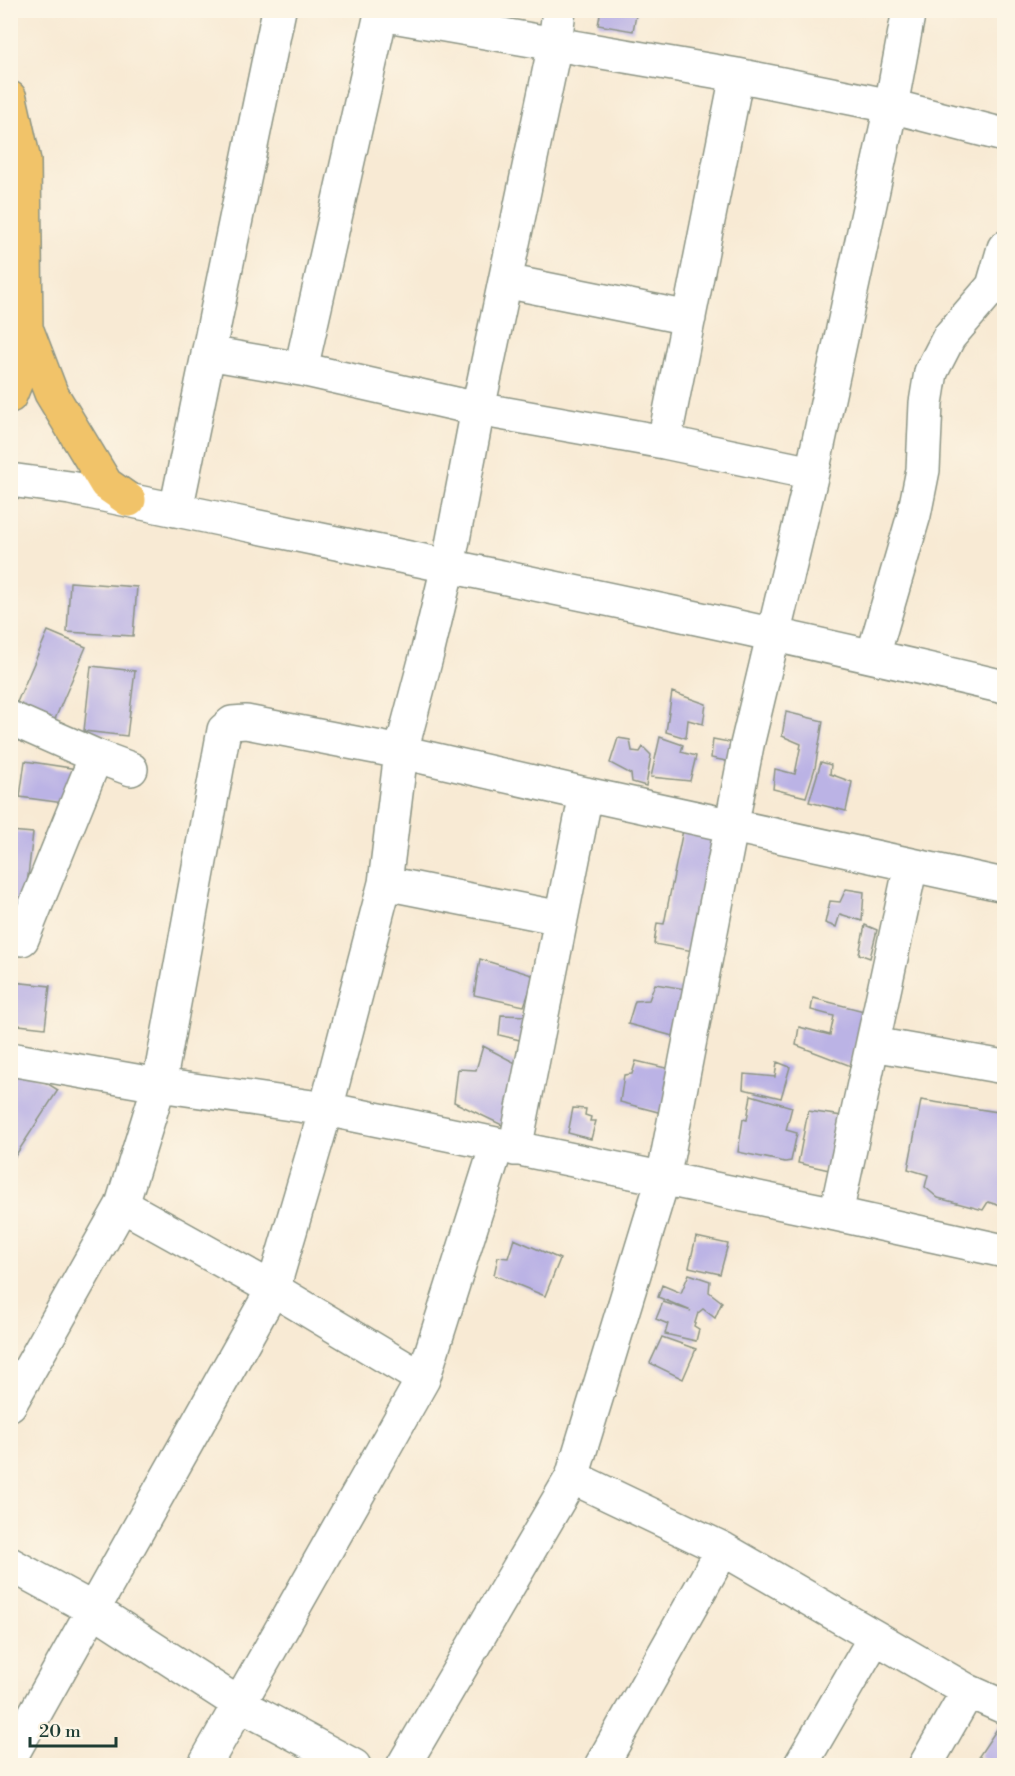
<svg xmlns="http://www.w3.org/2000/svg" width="1015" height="1776" viewBox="0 0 1015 1776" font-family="'Libre Bodoni',serif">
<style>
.building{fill:#bbb3e5}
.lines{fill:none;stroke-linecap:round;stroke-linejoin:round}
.minor-casing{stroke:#8c9484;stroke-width:36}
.major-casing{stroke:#8c9484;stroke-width:36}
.minor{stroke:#fff;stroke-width:33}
.major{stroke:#f1c369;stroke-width:33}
</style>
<rect width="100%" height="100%" fill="#fcf5e5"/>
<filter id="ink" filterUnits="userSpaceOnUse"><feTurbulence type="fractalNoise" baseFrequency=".0167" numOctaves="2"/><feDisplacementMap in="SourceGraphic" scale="12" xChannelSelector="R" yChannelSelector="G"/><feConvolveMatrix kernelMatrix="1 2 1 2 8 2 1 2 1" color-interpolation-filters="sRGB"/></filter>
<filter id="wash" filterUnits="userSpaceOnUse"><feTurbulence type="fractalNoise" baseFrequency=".008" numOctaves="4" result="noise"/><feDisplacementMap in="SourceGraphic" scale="24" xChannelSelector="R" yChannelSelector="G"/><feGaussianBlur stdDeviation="1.35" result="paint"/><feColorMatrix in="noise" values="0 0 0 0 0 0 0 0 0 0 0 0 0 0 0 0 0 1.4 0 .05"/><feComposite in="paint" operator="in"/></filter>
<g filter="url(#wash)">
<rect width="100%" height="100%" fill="#f8ead4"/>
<g id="blocks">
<!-- building -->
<path class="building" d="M601,10h36l-4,21 -35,-6z
M70,582l67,5 -4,49 -66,-4z
M48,631l38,16 -34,79 -38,-17z
M91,666l44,5 -8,65 -43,-5z
M672,692l34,12 -3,20 -15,-4 -2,18 -20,-6z
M786,712l37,9 -8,47 -9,29 -33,-8 2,-20 20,5 6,-30 -19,-8z
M660,737l23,8 -2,7 15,4 -6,25 -39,-4z
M618,738l12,2 2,11 8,1 3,-5 8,8 -5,31 -14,-4 -1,-8 -21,-11z
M713,739l21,4 -3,19 -20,-4z
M25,761l52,8 -6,35 -51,-7z
M821,762l10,3 -1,9 22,8 -6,29 -37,-9z
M684,825l31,8 -22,118 -39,-7 3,-21 7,1z
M10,831l23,2 -10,86 -13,-1z
M846,889l18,3 -2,29 -22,-7 -4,13 -11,-4 5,-22 10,1z
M865,925l12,5 -7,28 -11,-4z
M480,959l55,17 -11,30 -50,-11z
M10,963h5l-2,19 37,4 -5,42 -35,-4z
M655,984l31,5 -13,47 -45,-12 7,-23 14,-1z
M813,998l51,13 -13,55 -55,-21 3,-18 31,8 4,-19 -23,-6z
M501,1015l27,1 -4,25 -25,-6z
M483,1046l40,21 -19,59 -50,-24 4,-33 18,1z
M636,1061l34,8 -7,46 -5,-3 -38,-10 4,-27 8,-1z
M777,1062l13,5 -9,31 -38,-9 1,-15 31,3z
M16,1064l42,26 -48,74v-91z
M751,1095l41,12 -6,23 11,3 -6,28 -6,1 -47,-10 5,-33 4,1z
M921,1100l83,13v94l-16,-5 -5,8 -45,-12 -13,-11 3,-12 -20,-6z
M573,1108l13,1 -1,6 6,2 -1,4h6l-5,18 -23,-6z
M808,1111l34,5 -4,56 -40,-9z
M696,1237l32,7 -8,30 -31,-7z
M514,1239l46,20 -15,37 -51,-21 4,-18 10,1z
M689,1274l21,7 -1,11 13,10 -7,16 -12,-9 -5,4 -4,13 5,3 -3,12 -31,-7 3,-10 -12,-5 7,-17 28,9 -33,-14 4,-12 19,8z
M662,1337l34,12 -13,30 -33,-16z
M1003,1720l1,1v45h-10l-15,-10z"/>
</g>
</g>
<g filter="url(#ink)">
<use href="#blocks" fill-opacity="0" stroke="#8c9484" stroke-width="1.5"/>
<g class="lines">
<!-- minor casing -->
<g class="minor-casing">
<path id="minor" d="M505,281l184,37
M208,353l93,16 177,40 186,33 148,31
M301,369l80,-355 174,30 4,-34
M664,442l73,-367
M10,480l60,8c312,65 624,126 934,199
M176,510l103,-500
M873,656l41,-141 9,-45 3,-67 5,-31 18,-35 44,-51 11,-38
M10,718l86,38 -74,183
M96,756l35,13
M385,883l176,35
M873,1044l131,23
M10,1059l149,26 167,24 510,105 168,37
M515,1149l71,-355
M122,1205l151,84 150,90
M836,1214l75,-349
M10,1404l112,-199 37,-120 65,-355 8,-7 14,-1 155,30 185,42 418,91
M572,1477l151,72 152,88 -75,129
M10,1564l84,46 145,94 115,62
M875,1637l93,54 36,16
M10,1758l263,-469 53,-180 59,-226 16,-131 27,-102 20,-84 30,-157 77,-365 182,31 154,31 113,29
M204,1766l219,-387 74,-234
M403,1766l169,-289 91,-298 84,-434 65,-272 79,-367 18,-96
M601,1766l122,-217
M925,1766l43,-75"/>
</g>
<!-- major casing -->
<g class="major-casing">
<path id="major" d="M10,98l14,63 2,168 -2,33 -14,34
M28,333l23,60 55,91 23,16"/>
</g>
<!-- minor -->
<use href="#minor" class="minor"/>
<!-- major -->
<use href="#major" class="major"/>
</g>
</g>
<!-- margin -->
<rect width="1015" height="1776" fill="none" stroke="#fcf5e5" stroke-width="36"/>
<!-- scale -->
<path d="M30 1737v9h86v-9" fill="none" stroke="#1f3d34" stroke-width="3"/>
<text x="39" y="1737" font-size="18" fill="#1f3d34" stroke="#fcf5e5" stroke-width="4.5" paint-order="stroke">20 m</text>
</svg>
